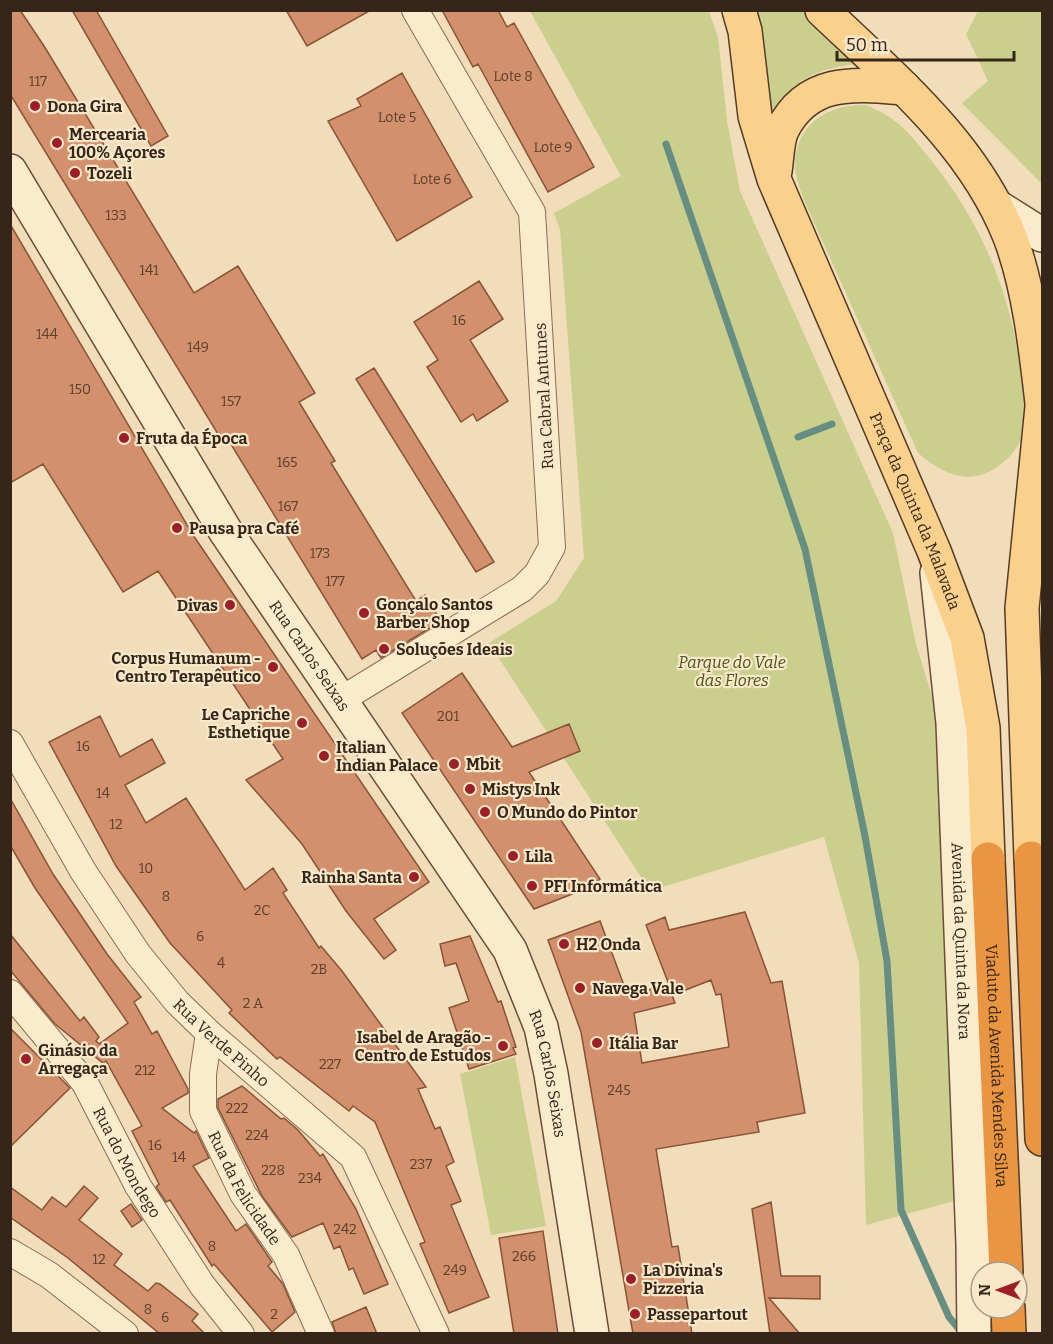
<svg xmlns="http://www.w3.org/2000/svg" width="1053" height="1344" viewBox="0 0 1053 1344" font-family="Bitter,serif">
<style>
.green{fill:#cbcf8d}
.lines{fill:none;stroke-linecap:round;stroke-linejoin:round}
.stream{stroke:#668e82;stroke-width:7}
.building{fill:#d2906c;stroke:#895337;stroke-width:1.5}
.street-casing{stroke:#886c53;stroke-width:28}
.secondary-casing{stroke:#6a4d36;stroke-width:36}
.primary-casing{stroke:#553a28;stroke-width:36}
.highway-casing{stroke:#553a28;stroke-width:36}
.street{stroke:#fbebcd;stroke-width:26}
.secondary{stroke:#fbebcd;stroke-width:33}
.primary{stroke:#f9d08c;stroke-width:33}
.highway{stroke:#e99541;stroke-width:33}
.poi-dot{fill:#9c1e27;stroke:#f8e8c9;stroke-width:2}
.labels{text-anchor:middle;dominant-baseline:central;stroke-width:4.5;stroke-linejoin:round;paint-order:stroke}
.number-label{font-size:14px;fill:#5d402e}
.poi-label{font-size:16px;font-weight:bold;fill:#362519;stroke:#f8e8c9;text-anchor:start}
.street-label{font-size:16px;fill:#362519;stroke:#f8e8c9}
.park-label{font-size:16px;font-style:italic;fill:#4a541e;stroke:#f8e8c9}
</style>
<rect width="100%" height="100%" fill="#f1ddb9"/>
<!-- green -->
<path class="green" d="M530,11h179l9,26 9,84 13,70 153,342 23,111 24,79 10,386 8,91 -92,25 -7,-262 -35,-126 -174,54 -161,-248 67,-42 28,-43 -24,-328 -6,-17 67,-37z
M752,11h51l55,53c-42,4 -65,16 -89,51z
M978,11h64v173l-80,-81 26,-22 -22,-47z
M866,105c34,14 43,28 65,55 54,67 84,144 92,229 1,11 4,25 3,36 -1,10 -10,25 -17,32 -31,31 -61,22 -91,-4l-115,-255c-3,-10 -8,-22 -8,-32 0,-42 33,-62 71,-61z
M515,1057l31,169 -55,9 -31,-161z"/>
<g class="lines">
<!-- stream -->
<path class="stream" d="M666,144l139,405 60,287 22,125 14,249 48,107 14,17
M798,437l34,-13"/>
</g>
<!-- building -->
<path class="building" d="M10,10h10l24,36 150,247 44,-27 77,127 -16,9 36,59 -4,2 85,138 9,-6 14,23 -8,5 2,3 -52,32 -5,-8 -14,9 -136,-223 -5,3 -211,-345z
M72,10h24l72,126 -17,10z
M286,10h85l-64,36z
M442,10h56l9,17 7,-4 80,144 -46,25 -70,-128 -5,3z
M402,73l70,124 -75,44 -69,-120 33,-15 -4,-7z
M10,224l183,311 236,347 -55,37 22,31 -12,9 -38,-48 -44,-67 -56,-64 37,-21 -125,-188 -35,21 -80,-128 -33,19z
M479,281l24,38 -33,21 38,61 -31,20 -4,-7 -12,8 -34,-55 11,-7 -24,-38z
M374,368l120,194 -18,10 -120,-193z
M462,673l50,74 57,-23 11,27 -51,21 71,107 -15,10 -51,20 -132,-196z
M100,716l20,41 32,-18 13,24 -40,22 21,38 40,-25 59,92 28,-22 14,22 -4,3 36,55 2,-2 21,25 84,116 -8,2 17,40 5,-2 14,35 -8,4 15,35 -10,4 38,92 -40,16 -29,-69 5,-2 -50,-120 -22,-16 -4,5 -69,-54 -3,2 -48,-46 3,-3 -62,-67 -54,-77 -67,-124z
M10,798l43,76 54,80 34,43 -7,5 18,32 5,-3 31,58v4l-26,15 32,25 2,-2 13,27 -16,8 43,65 10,-7 26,38 -4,4 15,18 12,28 -23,20 -58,-68 -2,2 -42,-66 -4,2 -10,-15 3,-3 -27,-53 10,-5 -36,-65 -3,2 -48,-39 -45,-54v-36l70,87 4,-4 15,20 -3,4 3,3 29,-21 -93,-135 -25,-43z
M745,912l26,71 11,-2 23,132 -48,9 2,10 -103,17 16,98 6,-1 14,88h-59l-52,-302 -33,-92 52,-19 28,75 40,-12 7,19 -41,10 8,50 87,-16 -8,-53 -5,1 -5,-15 -38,15 -27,-70 19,-8 4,13z
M470,936l28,66 3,-1 15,46 -3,1 3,6 -47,15 -20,-61 20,-7 -13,-38 -11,3 -5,-22z
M10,1028l60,60 -60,59z
M242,1086l39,33 3,-1 14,12 22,26 3,-2 33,55 32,75 -24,10 -11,-26 -4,2 -9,-24 -6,3 -11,-26 -31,14 -30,-41 -44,-88v-9z
M84,1186l14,12 -19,22 43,34 -8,11 34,26 8,-8 4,1 38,30 -6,7 13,13h-45l-92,-76 -58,-41v-30l32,23 10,-13 14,10z
M771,1202l10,74h39v23l-51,-1 31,36h-30l-18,-125z
M131,1204l11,16 -10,7 -11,-16z
M543,1231l15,103h-44l-15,-96z
M366,1307l11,27h-41l-4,-12z"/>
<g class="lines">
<!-- street casing -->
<g class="street-casing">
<g id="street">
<path d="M339,701l183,-112 15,-15 15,-27 -20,-335 -117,-202"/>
<path id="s1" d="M10,743l73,128 55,83 39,48 32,31 144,124 83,177"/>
<path id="s2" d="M10,993l75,90 53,103 64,99 39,49"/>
<path id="s3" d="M209,1033l-6,41v37l40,83 43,61 35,79"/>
<path d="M10,1252l39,23 76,59"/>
</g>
</g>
<!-- secondary casing -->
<g class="secondary-casing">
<g id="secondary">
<path id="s4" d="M10,171l216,361 284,418 31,77 10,47 41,260"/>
<path d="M996,206l46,29"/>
<path id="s5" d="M937,573l16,150 20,521 1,90"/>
</g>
</g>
<!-- primary casing -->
<g class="primary-casing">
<g id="primary">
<path id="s6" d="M739,10l6,21 10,85 19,63 160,372 33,87 16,90 5,131"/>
<path d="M822,10c71,68 151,133 188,227 19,50 26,113 32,166"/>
<path d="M775,171c2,-12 2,-30 7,-41 26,-52 73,-46 122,-42"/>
<path d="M1031,858l-9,-250 20,-201"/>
</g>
</g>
<!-- highway casing -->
<g class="highway-casing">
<g id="highway">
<path d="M1031,858l11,281"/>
<path id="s7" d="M988,859l18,413"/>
<path d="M1008,1308l1,26"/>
</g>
</g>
<!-- street -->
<use href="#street" class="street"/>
<!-- secondary -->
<use href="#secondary" class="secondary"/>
<!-- primary -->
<use href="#primary" class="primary"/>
<!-- highway -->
<use href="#highway" class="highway"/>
</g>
<!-- markers -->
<g class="poi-dot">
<circle cx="35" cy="106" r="6"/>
<circle cx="57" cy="143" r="6"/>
<circle cx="75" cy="173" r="6"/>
<circle cx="124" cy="438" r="6"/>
<circle cx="177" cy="528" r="6"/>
<circle cx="230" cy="605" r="6"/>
<circle cx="364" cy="613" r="6"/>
<circle cx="384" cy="649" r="6"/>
<circle cx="273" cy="667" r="6"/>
<circle cx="302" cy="723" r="6"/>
<circle cx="324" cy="756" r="6"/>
<circle cx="454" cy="764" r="6"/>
<circle cx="470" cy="789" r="6"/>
<circle cx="485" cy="812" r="6"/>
<circle cx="513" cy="856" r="6"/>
<circle cx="414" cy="877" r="6"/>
<circle cx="532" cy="886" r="6"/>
<circle cx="564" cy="944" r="6"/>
<circle cx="580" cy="988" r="6"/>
<circle cx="597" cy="1043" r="6"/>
<circle cx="503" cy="1046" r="6"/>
<circle cx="26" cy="1059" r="6"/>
<circle cx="631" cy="1279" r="6"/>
<circle cx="635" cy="1314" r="6"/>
</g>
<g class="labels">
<!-- number labels -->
<g class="number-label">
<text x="513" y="76">Lote 8</text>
<text x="38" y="81">117</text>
<text x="397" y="117">Lote 5</text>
<text x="553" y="147">Lote 9</text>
<text x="432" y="179">Lote 6</text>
<text x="116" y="215">133</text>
<text x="149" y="270">141</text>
<text x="459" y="320">16</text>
<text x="47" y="334">144</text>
<text x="198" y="347">149</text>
<text x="80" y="389">150</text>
<text x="231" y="401">157</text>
<text x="287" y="462">165</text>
<text x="288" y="506">167</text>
<text x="320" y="553">173</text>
<text x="335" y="581">177</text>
<text x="448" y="716">201</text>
<text x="83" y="746">16</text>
<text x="103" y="793">14</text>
<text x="116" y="824">12</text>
<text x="146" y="868">10</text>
<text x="166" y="896">8</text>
<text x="262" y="910">2C</text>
<text x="200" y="936">6</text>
<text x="221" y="963">4</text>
<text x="319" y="969">2B</text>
<text x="253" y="1003">2 A</text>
<text x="330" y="1064">227</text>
<text x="145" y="1070">212</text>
<text x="619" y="1090">245</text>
<text x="237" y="1108">222</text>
<text x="257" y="1135">224</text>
<text x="155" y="1145">16</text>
<text x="179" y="1157">14</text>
<text x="421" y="1164">237</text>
<text x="273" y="1170">228</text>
<text x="310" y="1178">234</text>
<text x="345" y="1229">242</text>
<text x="212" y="1246">8</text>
<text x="524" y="1256">266</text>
<text x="99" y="1259">12</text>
<text x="455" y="1270">249</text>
<text x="148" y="1309">8</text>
<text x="274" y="1314">2</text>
<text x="165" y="1317">6</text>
</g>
<!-- poi labels -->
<g class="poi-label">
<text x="47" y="106">Dona Gira</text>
<text x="69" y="134">Mercearia<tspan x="69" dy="18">100% Açores</tspan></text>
<text x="87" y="173">Tozeli</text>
<text x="136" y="438">Fruta da Época</text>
<text x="189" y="528">Pausa pra Café</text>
<text x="376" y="604">Gonçalo Santos<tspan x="376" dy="18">Barber Shop</tspan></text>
<text x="218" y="605" text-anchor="end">Divas</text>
<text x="396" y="649">Soluções Ideais</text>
<text x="261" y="658" text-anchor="end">Corpus Humanum -<tspan x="261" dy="18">Centro Terapêutico</tspan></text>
<text x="290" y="714" text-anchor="end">Le Capriche<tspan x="290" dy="18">Esthetique</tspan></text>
<text x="336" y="747">Italian<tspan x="336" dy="18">Indian Palace</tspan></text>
<text x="466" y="764">Mbit</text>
<text x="482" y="789">Mistys Ink</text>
<text x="497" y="812">O Mundo do Pintor</text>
<text x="525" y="856">Lila</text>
<text x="402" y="877" text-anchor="end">Rainha Santa</text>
<text x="544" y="886">PFI Informática</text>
<text x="576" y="944">H2 Onda</text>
<text x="592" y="988">Navega Vale</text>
<text x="491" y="1037" text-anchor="end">Isabel de Aragão -<tspan x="491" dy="18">Centro de Estudos</tspan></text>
<text x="609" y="1043">Itália Bar</text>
<text x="38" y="1050">Ginásio da<tspan x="38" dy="18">Arregaça</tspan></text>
<text x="643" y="1270">La Divina's<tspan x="643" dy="18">Pizzeria</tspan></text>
<text x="647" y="1314">Passepartout</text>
</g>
<!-- street labels -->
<g class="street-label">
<text transform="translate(544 396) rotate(-93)">Rua Cabral Antunes</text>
<text stroke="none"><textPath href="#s6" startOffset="534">Praça da Quinta da Malavada</textPath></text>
<text stroke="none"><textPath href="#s4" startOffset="570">Rua Carlos Seixas</textPath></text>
<text stroke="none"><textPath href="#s5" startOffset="369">Avenida da Quinta da Nora</textPath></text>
<text stroke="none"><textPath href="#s1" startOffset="369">Rua Verde Pinho</textPath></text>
<text stroke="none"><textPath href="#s7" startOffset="207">Viaduto da Avenida Mendes Silva</textPath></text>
<text stroke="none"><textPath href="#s4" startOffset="1056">Rua Carlos Seixas</textPath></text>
<text stroke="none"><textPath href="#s2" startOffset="207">Rua do Mondego</textPath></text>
<text stroke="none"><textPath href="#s3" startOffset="166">Rua da Felicidade</textPath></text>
</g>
<!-- park labels -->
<g class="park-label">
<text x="732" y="662">Parque do Vale<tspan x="732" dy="18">das Flores</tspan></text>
</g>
</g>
<!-- border -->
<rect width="1053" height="1344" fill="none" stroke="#362519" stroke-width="24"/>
<!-- north arrow -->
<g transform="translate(999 1290) rotate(270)"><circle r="28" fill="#f8e8c9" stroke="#aa9a83" stroke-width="1.5"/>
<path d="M0-4.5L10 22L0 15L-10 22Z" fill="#9c1e27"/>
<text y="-9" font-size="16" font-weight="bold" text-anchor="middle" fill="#362519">N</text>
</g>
<!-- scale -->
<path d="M837 51v9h177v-9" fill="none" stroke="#362519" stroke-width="3"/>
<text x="846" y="51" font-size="18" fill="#362519" stroke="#f8e8c9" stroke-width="4.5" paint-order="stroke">50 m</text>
</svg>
